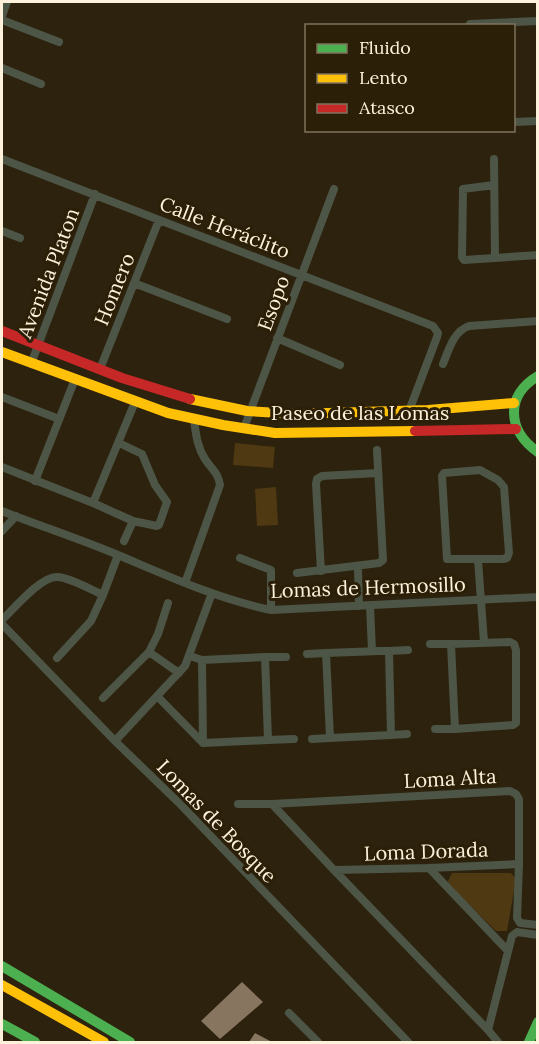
<svg xmlns="http://www.w3.org/2000/svg" width="539" height="1044" viewBox="0 0 539 1044" font-family="Lora,serif">
<style>
.green{fill:#4f3912}
.building{fill:#877560}
.lines{fill:none;stroke-linecap:round;stroke-linejoin:round}
.street{stroke:#4c5546;stroke-width:8}
.fast{stroke:#4caf50;stroke-width:10}
.slow{stroke:#ffc107;stroke-width:10}
.jam{stroke:#c62828;stroke-width:10}
.labels{text-anchor:middle;dominant-baseline:central;stroke-width:6;stroke-linejoin:round;paint-order:stroke}
.street-label{font-size:20px;fill:#fdf1dc;stroke:#2b1f08}
</style>
<rect width="100%" height="100%" fill="#2d220d"/>
<!-- green -->
<path class="green" d="M235,443l40,4 -2,21 -40,-3z
M276,487l2,38 -21,1 -2,-37z
M452,873h59l5,6 -9,52h-11l-49,-48z"/>
<!-- building -->
<path class="building" d="M242,982l21,20 -43,37 -19,-18z
M255,1033l17,9h-23z"/>
<g class="lines">
<!-- street -->
<path class="street" d="M2,16l5,-14
M2,20l57,22
M470,24l68,-3
M2,68l39,16
M514,122l24,-1
M2,159l431,167 5,7 -1,4 -28,74
M494,159l1,99
M494,185l-31,4 -1,68 2,3 74,-5
M2,231l18,7
M134,283l93,36
M277,338l63,27
M31,364l64,-170
M443,364c6,-15 11,-33 26,-38l69,-5
M100,369l59,-149
M2,397l57,22
M244,428l90,-239
M2,467l91,36 40,18 24,5 2,-1 8,-23 -12,-17 -13,-31 -23,-11
M480,470l18,10 6,7 5,66 -2,5 -4,1h-56l-5,-83 2,-3z
M35,481l40,-102
M93,503l42,-101
M2,511c38,15 78,28 116,44 50,21 100,44 153,55l267,-13
M2,531l14,-15
M124,541l9,-20
M240,558l31,12v40
M478,560l6,82
M358,567l1,39
M321,571l-5,-87 1,-5 5,-3 56,-3
M297,573l82,-10 4,-3 -6,-110
M185,583l35,-98c-2,-13 -8,-15 -15,-26 -8,-12 -9,-25 -11,-39
M370,605l2,46
M2,620c12,-11 37,-42 54,-43 11,-1 36,13 47,18
M2,624l113,117 66,64 227,237
M510,642l4,2 2,6v73l-3,2 -58,4 -4,-85z
M430,644h21
M380,651h9l2,84 -61,3 -4,-85z
M389,651l19,-1
M149,652l30,21
M307,654l19,-1
M190,656l12,4 63,-3 3,83 -65,3 -1,-83
M265,657h21
M57,658l34,-37 12,-26 15,-40
M158,697l45,46
M103,698l46,-46 9,-18 10,-31
M435,729h20
M391,735l16,-1
M312,739l18,-1
M268,740l26,-1
M115,741l70,-75 27,-73
M238,804h34
M429,868l79,83
M334,870l95,-2 90,-4
M538,925l-18,-2 -3,-5 2,-54v-65l-3,-5 -6,-3 -238,13 62,66 154,160 24,-94 5,-4 21,3
M289,1013l29,29
M488,1030l10,12"/>
<!-- fast -->
<path class="fast" d="M538,376c-33,19 -31,55 0,76
M2,966l128,76
M2,1024l33,18
M529,1042l9,-20"/>
<!-- slow -->
<path class="slow" d="M2,352l166,61 55,12 52,8 140,-2
M190,399l57,12 48,3 133,-4 86,-7
M2,985l102,57"/>
<!-- jam -->
<path class="jam" d="M2,331l120,47 68,21
M415,431l101,-2"/>
</g>
<g class="labels">
<!-- street labels -->
<g class="street-label">
<text transform="translate(225 227) rotate(21)">Calle Heráclito</text>
<text transform="translate(48 273) rotate(-69)">Avenida Platon</text>
<text transform="translate(114 289) rotate(-68)">Homero</text>
<text transform="translate(273 303) rotate(-70)">Esopo</text>
<text x="360" y="412">Paseo de las Lomas</text>
<text transform="translate(368 587) rotate(-2)">Lomas de Hermosillo</text>
<text transform="translate(450 778) rotate(-3)">Loma Alta</text>
<text transform="translate(217 821) rotate(46)">Lomas de Bosque</text>
<text transform="translate(426 851) rotate(-2)">Loma Dorada</text>
</g>
</g>
<!-- border -->
<rect width="539" height="1044" fill="none" stroke="#fdf1dc" stroke-width="6"/>
<!-- legend -->
<rect x="305" y="24" width="210" height="108" fill="#2b1f08" stroke="#7f735d" stroke-width="1.5"/>
<rect x="317" y="44" width="30" height="9" fill="#4caf50" stroke="#7f735d" stroke-width="1.5"/>
<text x="359" y="54" font-size="18" fill="#fdf1dc">Fluido</text>
<rect x="317" y="74" width="30" height="9" fill="#ffc107" stroke="#7f735d" stroke-width="1.5"/>
<text x="359" y="84" font-size="18" fill="#fdf1dc">Lento</text>
<rect x="317" y="104" width="30" height="9" fill="#c62828" stroke="#7f735d" stroke-width="1.5"/>
<text x="359" y="114" font-size="18" fill="#fdf1dc">Atasco</text>
</svg>
